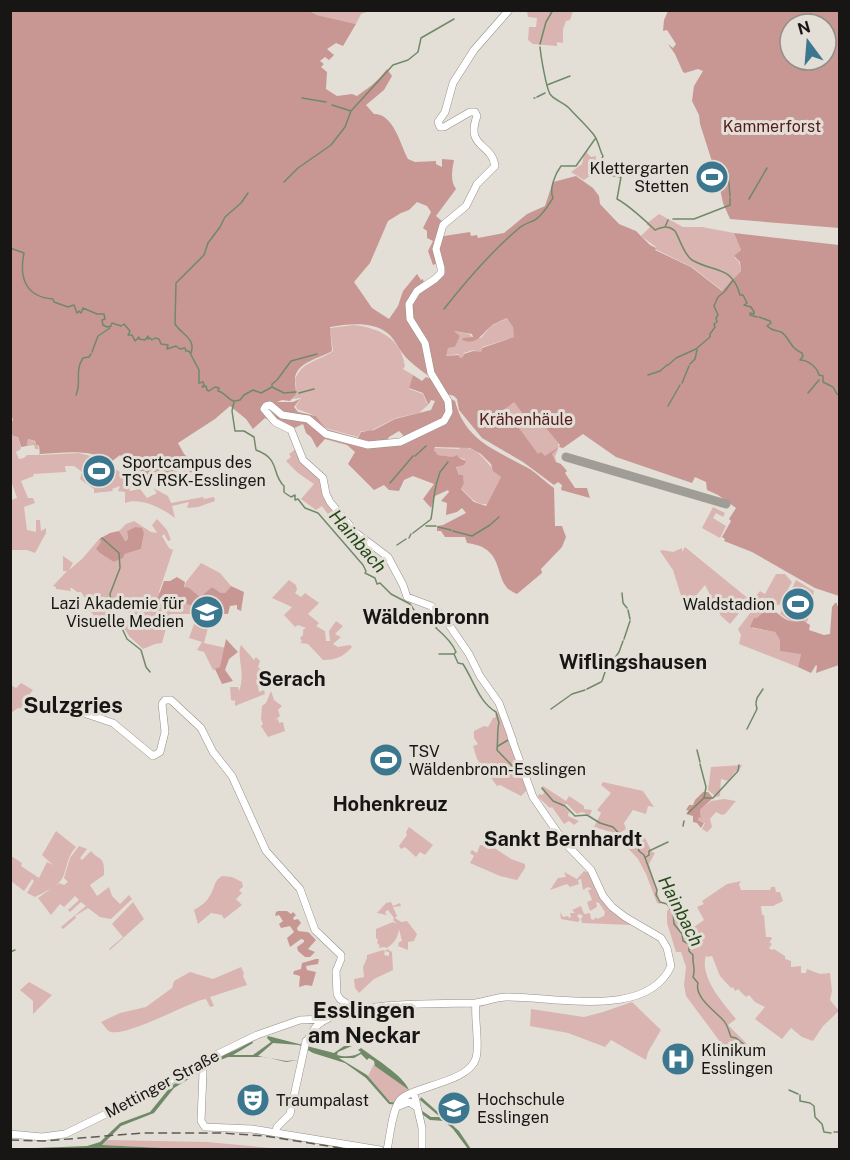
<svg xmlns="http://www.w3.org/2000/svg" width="850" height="1160" viewBox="0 0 850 1160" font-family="'Public Sans',sans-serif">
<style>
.green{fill:#dab4b1}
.forest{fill:#c89793;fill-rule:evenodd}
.water{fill:#708a68}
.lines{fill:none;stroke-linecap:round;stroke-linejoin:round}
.stream{stroke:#708a68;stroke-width:1.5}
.runway{stroke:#a09c96;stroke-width:9}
.major-casing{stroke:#94918a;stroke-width:8}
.major{stroke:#fff;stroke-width:7}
.rail{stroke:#5d5a56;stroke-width:1.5;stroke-dasharray:9 4.5;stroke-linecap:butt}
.labels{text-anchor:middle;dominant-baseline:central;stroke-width:6;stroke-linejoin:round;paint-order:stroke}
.park-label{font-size:16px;fill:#561a1b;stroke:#e3dfd7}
.poi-label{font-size:16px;fill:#181614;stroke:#e3dfd7;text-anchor:start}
.street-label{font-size:16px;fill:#181614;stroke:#e3dfd7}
.water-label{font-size:18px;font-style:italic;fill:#234917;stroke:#e3dfd7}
.quarter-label{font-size:20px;font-weight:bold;fill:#181614;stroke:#e3dfd7}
.district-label{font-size:22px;font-weight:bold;fill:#181614;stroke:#e3dfd7}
</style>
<rect width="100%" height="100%" fill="#e3dfd7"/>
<!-- green -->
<path class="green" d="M308,11h61l-8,3 -5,10 -39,-9z
M527,11h46l-3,9 -4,1 -3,8v14l-6,-1v4l-24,-2 -5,-4 1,-13h7l1,-9 -9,-1z
M588,150l-1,3 4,4 5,-1 -2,17 -10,7 -13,-8 11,-8 2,-10z
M659,214l24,13h19l32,6 7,17 -7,7 5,5 2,9 -18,20 -31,-24 -37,-18 1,-2 -15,-11 9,-9 -4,-3z
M508,318l5,9 2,10 -33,10 -1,5 -2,1 -6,-3 -9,3 -1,5h-2l-3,-4 -13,2 3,-8 7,-1 5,-11 -6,-5 15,3 3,3 9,1 10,-12z
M354,325c19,2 43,10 49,33 1,2 1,5 2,8l-2,3 10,6 -4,14 14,5 3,8 3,2 -10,9 -23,5 -26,13h-9l-3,6 -33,-9 -9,-12 -19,-7 -1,-3 5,-8 -10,1c6,-7 6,-11 4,-19 6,-19 25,-19 38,-29l-3,-23z
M520,397l31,17c4,15 12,30 4,42l1,6 -4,-8 -14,12 -38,-59z
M10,432l3,4 5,1 3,12 -5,3 3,7 5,-1 3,-3h12v-6h-4l-1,-4 -7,1 1,-7c10,3 10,6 12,16l39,-2 27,7 4,5 17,12 -5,9 10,-8 1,2 -4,11 11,-2 7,9 10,-5 -4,-5 15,8 3,7 32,-6 1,2 10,-2 1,4 -17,6 -11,1 2,-6 -17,4 3,12c-13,-10 -35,-21 -50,-15v-11l-7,-1 2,-5 -8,3 1,2 -19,2v-4l-14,-10 2,-7 -8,-6h-9l1,6 -33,2 1,2 -13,5 7,17h5l2,5 -11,4 3,23 9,2v-12h4l1,11 5,-3v5l-11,20 -8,-3h-16v-50l6,-2 -6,-17z
M461,447c20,0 27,20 40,30l-14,27c-11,2 -18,-8 -26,-16l3,-5 -1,-8h-4l-3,-9 8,-3 1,-4 -27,-4 -4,-5 1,-2 24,1z
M296,449l23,25 16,37 -5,6 -8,-11 -6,4 -15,-11 13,-15 -16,-11 -12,-12 5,-4 -2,-3z
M713,507l12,6 -2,4 -7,-4 -3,5 13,8 -6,12 -18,-10z
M157,519l10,11 4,10 -3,1 -4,-7 -2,2 7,12 4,2 -14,42 8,11c16,-3 22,-2 32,11h-29l-8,29 -7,1 -12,5 -14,-13 -7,-12 10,-7 -5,-7 2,-4 -17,-2v4l6,7 -15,5 -2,-1 -5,1c-7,-11 -7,-17 -15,-28h-4l-5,-4h-2l1,3 -15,-2v-2l-3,-1 14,-15h-4v-15l10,7 -4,7 14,-12 16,-19 15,23 9,-4 2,-4 16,-5 3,-15 -9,-7 -8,4 1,8 -4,2 -5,-10 7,-7 8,-3 17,11 6,1 -5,-8z
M685,547l65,53 -20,24 -9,-8 -16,-31 -16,19 -2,-2 -3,3 -11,-35 -13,-19 2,-1 11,2 9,-4v4z
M201,563l19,10 11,13 -6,7h-4l-9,-6 -12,10 -11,-8 -5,-1 2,-6z
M776,574h9l7,8 -13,23h-10l-6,-8 -4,5 -5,-3 6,-8 5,3z
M289,580l7,5 1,5 -2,3 6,4 4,-4 14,10 -11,11 11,9 -3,3 9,5 1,10h4l-1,-10 7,-10 7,5 -8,8 6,3 -8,7 5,3 12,-2 2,2c-9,10 -16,13 -29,13l-15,-16 -8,-1 2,-2 -2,-3 3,-3v-5l3,-2 -8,-3 -3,2 -11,-12 8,-8 -20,-9z
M796,580l18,11 -6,29 -2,3 -4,-3 -9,3 -13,-9z
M754,608l8,5 -10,15 23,4 5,8 21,14 -3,13 -59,-23 2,-9 -3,-6z
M194,624l9,3 6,-3 -5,19 22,5 -6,20 -7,2 -9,-18 -7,-2 5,-8 -13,-4z
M241,645l13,15 2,-3 4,4 -2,6 8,7 5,-2 2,5 -6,1 1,5 -10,4 1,5 5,-2 1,4 -30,12v-7l-1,2 -3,-1 -1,-13h8l1,4c7,-18 -3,-35 2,-46z
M21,683l12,7 -4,5 8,7 -6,7 -13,-1 -7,5v-28l5,3z
M271,691l3,9 8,6 -4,4 2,6 -5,4 3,-1 1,4 4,-1 2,9 -17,6 -7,-11 2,-2 -2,-5 1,-13 4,-3z
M502,711l26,78 -7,7 -21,-11 -3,1 -20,-27 -4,-13 5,-2 -4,-6v-7l10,-5 4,1 5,-9 3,-1 -1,-3z
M375,747l26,8 -1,17c-10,0 -24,-1 -30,-10z
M742,765l-3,6h-3l-8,10 -7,-2 -1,17 -4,1 -8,-7 3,-23z
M603,782l40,9 11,16 -6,-1 -2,8 -13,-4 -9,13 2,6 -8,5 -24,-7 7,-14 -4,-3 14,-17 -10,-8z
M543,786l23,15 3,-5 15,10v3l8,1 -2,5 -8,-3 -5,2 -10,-10 -4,1 6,7 -1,4 11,5 -5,4 -5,-4 -5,3 -12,-17 -2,1 -12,-11 1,-3 4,1 1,-3 -3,-3z
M724,799l12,2 -11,13 -3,1 -6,-3 -6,7 2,8 -5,5 -5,-3 3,-6 -7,-3 1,-3h2l-1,-7 11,-9z
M409,827l24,18 -8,10 -5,-3 -4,5 -11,-10 -4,2 -2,-3 8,-11 -1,-3z
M56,831l20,16c-9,9 -9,21 -13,30 -4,9 -20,16 -28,20l-8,-4 7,-12 -2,-2 -8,12 -13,-10v-25l11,7 -1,3 18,12 8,-16 6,3 -11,-10z
M629,831l16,7 7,14 3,1 -6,11 12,40 -4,-1 -11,-29 -8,-15 -20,-21z
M480,845l13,2 18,12 14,5v4l-8,12 -17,-4 -30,-13 4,-7 -4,-3 2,-3 5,3z
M79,846l8,3 -7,9 2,2 9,-9c8,10 14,4 13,24l-14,10 7,11 12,-9 3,9 8,8 9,-9 3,4 -21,20 -11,-2 -12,-9 -13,8 1,2 -13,11 -2,-2 25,-21 -5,-4 -11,10 -2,-2 11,-10 -4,-4 -11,11 -4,-3 -9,11 -13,-17 21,-15 5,2 4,-3 -4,-4 6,-20z
M584,871l5,2 9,15 34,37 -50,-2 -1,-5 2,-1 -2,-3 -4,1 3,5 -2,2 -17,-3 -1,-7 3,5 5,-1 1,2 2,-1 -1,-4h5l-3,-3 9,-4 3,8 6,-1 1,6 3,1 1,-2 1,-1 1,2 7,-3 1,-4 -6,-9 -3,-1 1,5 -7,4 -3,-9 5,-2 -4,-10 4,-1 -4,-2 -5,3 -2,-11 -3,1 1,4 -9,3 -3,-3 -17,6 8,-12 8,-1 -2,-5 13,7z
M222,876l10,1 10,5 1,5 -4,3 3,3 -6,6 6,6 -18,14 -2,-4 -11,-2 -13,11 -4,-14c6,-4 12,-7 15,-13 6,-8 4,-16 13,-21z
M741,881l-2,3 2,6h29l1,-3h4l1,5h4l3,9 -10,5h-12l1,9h2l2,22h5l1,2 -3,3 3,2 -3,4 3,2 2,-1 11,7v3l6,2v6l10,-1v7h5l1,-4 13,5 10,-1 2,18 -2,9 9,11 -16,15 -10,15 -11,-4 -11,-9 -9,11 -27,-20 10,-12 -10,-5 -6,-7 -3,2 -8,-8 -3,2 -2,-4 -2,1 -11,-12 -8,-20 -5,1 -1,-2c-7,22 17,48 30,64l-8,6 21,21 -4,10 -18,-5 -41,-55 -2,-11 2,-18 -5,-15h-5l-9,-29v-12l5,-4 9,1 23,35 -10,-16 10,-7 -7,-13 7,-3 -2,-3 25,-17z
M133,902l11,17 -34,31 -1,-1 14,-12 -11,-13z
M391,902l2,4 7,-3 1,3 -8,1 4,9 -2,2 6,4 6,-1 10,13 -3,7 -6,1v8l-10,-4 1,-4 3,-1 -3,-12c-1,9 -5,14 -12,19l-3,-1 -6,1 2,-2 -3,-3 1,-3 -2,-2v-9l17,-7 4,2 -4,-4 1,-2 -6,-8 -3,2 2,3 -10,-2 9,-10z
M387,949l5,3 1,18 -19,9 -15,14 -4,-5 -1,-9 10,-2 -1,-10 4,-9v-3l16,-5 2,1 -1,4 5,1v-4l-4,-1z
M241,967l3,6 -1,3 4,9 -37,12 4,9 -4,1 -4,-8 -5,1c-18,6 -74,36 -90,32 -4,-1 -7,-7 -10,-10l19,-9 26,-6 26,-19 2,-7 16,-9 23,7z
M29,982l23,13 -19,19v-13l-13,-11z
M632,1002l29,28 -13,22 -2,8 -35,-20 -6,7 -37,-14 -38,-7 1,-17 53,8 19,-5z
M374,1064l35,26 -14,14 -7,-4 -20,-24z
M108,1140l99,2 75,7h-104l-76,-4z"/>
<!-- forest -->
<path class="forest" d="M307,10l10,5 39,9 -13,22 -7,-3 -9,6 7,6 -5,5 -4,-3 -5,4 4,3 -3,3 6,5 -1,17 11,7 15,-2 5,2c14,-10 19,-13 30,-27l5,7 -8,14 -18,15 8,9c20,0 26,30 34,45l7,3 21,-1v3l6,3v-8l12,1c-2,10 -4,21 2,29l-20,27 7,6 -3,6 -2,35 -5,2 -5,-14 5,-10 -6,-3v-7l-4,-3 8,-16 -4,-6 -10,-4 -8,8 -8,3 -13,8 -18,42 -16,19 18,26 17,11 9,-13 5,-15 14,-17 4,6 2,-1 1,4 -16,28 12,24 9,41c-6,-4 -21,-15 -25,-21 -6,-7 -10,-18 -18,-23 -15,-11 -38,-8 -56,-5l2,24c-11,7 -37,11 -37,29 0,5 1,8 1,14l-6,7 -8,-1 -5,2h16l7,-3 -6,8 4,5 18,4 10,13 32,9 3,-6 13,-2 21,-11 36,-9 4,-9 -4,-1 -2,4 -2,-2 -4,-9 -14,-5 4,-13 9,6 4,-4 5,2 17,28 -4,13 -42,20 1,-5 -4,-4 -10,6 -3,6 -10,1 -45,-9 -19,-14 -28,-6 -11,-10v-2l-8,2 6,16 -6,-3 -12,11 -7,-10 -16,-13 -15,13 -37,24 6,11 13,11 -8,10 -7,-5c-7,2 -27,7 -32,5l-4,9 -2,-3 2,-5 -26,-21 -9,7c-19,-14 -49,-9 -71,-8l-1,-8 -3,-2 -1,-3 -7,-2 -1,7 -6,1 -3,-10 -5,-1 -2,-4v-10l2,-2 -2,-6v-403z
M668,11h171v217l-109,-9 -7,-16 -4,-19 -9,2 6,-12 -16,-50 -1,-9 -7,-14 2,-15 9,-15 -5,-2 -13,4 -2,-1 -8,-18 -7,-10 5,4 3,-4 -9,-14 -4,1 1,-11zM790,24h36v36h-36z
M576,176l17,12 6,8 1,8 19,20 17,7 14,14 6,3 -1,2 36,17 31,24 19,-20 -1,-9 -6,-6 7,-6 -7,-17 105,12v351l-24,-8 -63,-36 -28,-11 1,-2 -3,-2 9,-16 -2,-2 7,-11 -18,-13 -11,-5 -1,-8 -11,-5 -3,6 -76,-26 -33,-23 -20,14 -4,-1 -7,7 4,8 5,2 6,7 -2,2 10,15h12l3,10 -29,-8 1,-5 -4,-3 -4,3 -31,-23 -41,-24 -23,-28 -2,-11 -3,-3 -7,-2 -10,-12 -11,-35 -16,-32 3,-18 26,-20 -1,-20 4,-26 2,5 26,-4 1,4 6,-1 1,3 26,-5 23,-19 18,-8 8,-24zM507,318l6,9 1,10 -32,11 -1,4 -8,-1 -9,3 -1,3 -2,1 -3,-3 -12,1 2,-8 7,-1 5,-11 -6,-5 18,3 1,3 -10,1 -1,2c14,6 19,-5 28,-13 4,-4 12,-6 17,-9zM514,402l20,26 8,-5 18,22 -1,2 -14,9 -4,-4 -3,2 -33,-45z
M451,399l4,2c10,40 41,49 73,67 9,5 17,14 26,20l1,38h7l4,11 -4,10 -21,22 1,4 -25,21c-27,-9 -7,-46 -50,-51l-2,-6h-20l-4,-6h-4v-5l6,-1 23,-12 -4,-5 -5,4 -11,3 1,-12 -6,-2 8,-9 -1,-2 -13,6 -4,12 -8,-9 11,-15 -21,-8 -9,4 -5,11 -10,-1 -5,-5 -10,5 -26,-26 7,-12 -8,-7 -22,-6 -8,9 -6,-11 -5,-4 -3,-9 -11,5 -12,-5 -15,-14 1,-3c15,9 31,10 46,18l-1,2 39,14 55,3 39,-22zM435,447l35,1 11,6 10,10 2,7 8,6 -15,29 -12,-4 -13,-13 3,-6 -1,-8h-4l-3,-8 8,-2 2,-4 -7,-3 -2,-3 -4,2 -15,-2 -4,-5z
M135,527l7,1 2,6 -3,15 -16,5 -2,4 -9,4 -14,-9 -4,-4 5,-7 -2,-3 11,-6 9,-2 6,10 3,-2 -1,-8z
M177,577l8,5 -1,5 5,1 11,9 12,-10 9,6h4l6,-7 13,6 -3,19 -4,-2v-4l-7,1 -2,8 -15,-1v-2l-10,-2 -4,3c-12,-14 -26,-8 -43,-9l8,-22h6z
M835,603h2v2l2,2v58l-23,8 1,-7 -1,-1 -5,8 -13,-6 3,-13 -21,-3v-11l-5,-8 -25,-5 4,-9h3l12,-11c11,7 19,19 33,13l8,5 -1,5 15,5 6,-1 2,-27z
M226,639l12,13 -9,7 -4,11 8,11 -11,3 -7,-15 5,-2z
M703,792h5l5,6 -13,12 1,8 -2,-1 -1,3 6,3 -3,5 -4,-5 -4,-1v-6l-7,-2 3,-3 -3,-1 3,-5h4l2,-5z
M278,911h9l4,3 2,-2 3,3 -3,3 1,2 4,-1 3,4 -4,5 1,3c14,2 8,-1 18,9l-8,9 7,3 -5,5h-5l-7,-6 -1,-4 7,-5v-2l-3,-1 -11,8 -3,-9 7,-6 -4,-6 -9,2 -2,-4 4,-3 -4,-6 -4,1 1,-4z
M316,959h3l-1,5 -12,2 1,4 9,2 -4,14 -6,-1 -7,2 1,-11 -7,-2 1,-3 7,-2 1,-6z"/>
<!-- water -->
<path class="water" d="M268,1036c22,6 44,11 66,17l10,-7h8l-14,6 -1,3c7,2 18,2 24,-3l-3,-2 3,-2c12,9 43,28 48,42l-34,-24 -1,-5 -5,-3 -2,2 -6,-6 -7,4h-15l28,17 23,27 18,2 10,4 13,9h9l-20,-17 1,-3 38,34 12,18h-3l-15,-20 -9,-8 -14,-1 -19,-14 -22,-2 -23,-26 -21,-15 -32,-10 -14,-8 -26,-2 -15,13 28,5 12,-1 -12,2 -21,-5h-37l-10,4 -44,27 -20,25 -33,13 -19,19 80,4h-171l76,-3 13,-4 20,-19 30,-11 21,-26 48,-29 19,-8 14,-8 1,2 -20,12h20l18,-13 -4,-4z"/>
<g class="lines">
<!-- stream -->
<path class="stream" d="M540,44l6,-22 7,-12
M540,47c1,10 6,40 10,47 4,6 13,8 19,14 8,9 17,17 25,27 5,7 5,14 9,21l-5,13 6,5 17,3 -4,22c10,5 30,23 38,31 8,-3 13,-5 20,1 5,8 9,24 17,29 22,13 40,5 48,35h3l4,8 -3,2 7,2 3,5v2l-4,-1v2l7,2
M547,85l23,-9
M537,97l8,-4
M302,98l24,4
M534,98h1
M332,105l19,6
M728,172l2,24
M284,182l14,-14 33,-23 14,-18 6,-16 42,-46 15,-5 10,-8 3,-14 33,-19
M749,199l18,-31
M673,219h21l36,-14v-7
M665,227l3,-7
M10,248l14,5c-5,24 1,44 29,46l1,3 14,5 6,-2 3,8 2,-2 2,2 2,-5 14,6h7l1,5 -3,1 1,5 4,2 4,-1 1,-3 9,3 3,-2 6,7 -2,4h4l3,6 4,-4v2l6,1 3,-4v3l2,-1 2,2 3,-2 4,1 2,5 7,1 -1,4 9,-3 4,3 5,-1 1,3h3l10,19v13l4,-1 1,3 -2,2 4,-1 1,4 2,1 6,-4 4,1 -1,3c8,2 10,9 16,10
M725,291l8,-11
M444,309c22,-28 47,-57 74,-80 5,-5 11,-6 17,-9 8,-5 13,-14 18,-22 -4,-9 2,-24 8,-32h15l19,-27
M759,317l11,4 1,2 -4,3c5,5 8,4 14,6 8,4 9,17 21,21l1,3 -3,4c8,0 17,7 19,15l4,1v6l10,5 4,7 3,1
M92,352l6,-16 12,-8
M191,353c5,-15 -9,-18 -16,-29l1,-41 28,-28 4,-12 12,-16 5,-10 16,-14 7,-10
M676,358l20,-9 14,-12v-3l5,-7 -1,-3 3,-2 -1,-4 2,-3 -4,-9 4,-9 6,-5
M690,364l5,-5 2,-9
M668,365l7,-6
M648,375l12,-4 7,-6
M682,383l7,-17
M272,387l12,6 12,-1
M299,393l15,-4
M808,393l11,-13
M76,395c6,-14 -2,-23 7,-37l6,-1 2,-3
M235,401l5,-1 4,-5 9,-5 8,3 11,-6v-3l5,-4 14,-19 26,-7
M234,402l-2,9 3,20h9l10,6 2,13c25,9 15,24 28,36v6
M668,406l12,-21
M415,456l11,-10
M390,483l23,-27
M436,485l4,-13 8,-10
M285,493l6,4 4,-2v5l3,-1 7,9 13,5 45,52 3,6 -1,2 10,5 2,6 3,-1 11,11 19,10 6,9 11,4 2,4 8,5 -1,2c7,6 17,16 20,24l-2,2 4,9 5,1c12,19 16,38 33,48l3,11c-2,5 -1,20 -2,27l25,26
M431,519c2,-10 2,-21 5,-33
M491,524l8,-7
M426,526h10
M438,527l13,3
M453,531l19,5 18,-11
M413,533l17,-13
M102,538l17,15 1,15 -10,26 2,13
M409,538l2,-4
M397,545l9,-6
M622,593l1,10 4,5
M113,609l14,30 14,11 5,17 4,5
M628,610l2,9
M624,639l6,-18
M439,654h15
M602,681l3,-9 14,-20 4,-11
M587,689l14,-7
M756,703l1,-5 6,-9
M551,709l21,-15 13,-4
M747,729l10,-20 -1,-5
M10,736l1,-1
M498,746l10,-6
M697,750l3,12
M700,764l6,23 -2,11
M542,788l11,13 12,5 10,10 12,-1 13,8 13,4 14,15 11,5 1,4 5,4 13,35 -1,5 4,7 7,2 6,9 1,11 8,10 1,7 6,3v7l4,4c-1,8 3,15 0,22l5,6c-4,14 17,28 25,37 4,3 6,12 8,17l5,1 10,8
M688,813l16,-15h9l25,-27 1,-6
M683,826l1,-5
M646,857l3,-2v-4l19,-9
M10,952l5,-2
M789,1090l9,4
M800,1095v6l10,2 4,3 1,11 7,7 2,8 7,1
M834,1132h6"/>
<!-- runway -->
<path class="runway" d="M566,457l160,47"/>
<!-- major casing -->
<g class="major-casing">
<path id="major" d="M509,10l-35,40 -21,33 -8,29 -7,10 2,5h4l26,-15h5l2,4c-12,32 15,27 18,50l-18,18 -11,22 -23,19 -7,24 5,19v5l-6,6 -18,12 -8,13 1,15 15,24 6,30 17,28 1,11 -5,9 -44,21 -32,3 -42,-11 -18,-15 -26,-4 -12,-10 -4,1 -2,3 11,13 16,8 12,30 20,18 3,16 4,8 26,31 32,24 15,28 4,12 24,9 12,10 26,38 11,22 19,27 14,38
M69,708l44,15 40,33 7,-4 5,-20 -3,-28 3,-4h6l30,28 12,24 19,24 34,75 34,38 15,41 26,25v4l-5,12 1,23 3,5 10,7v5
M306,1043c4,-6 6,-14 13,-19 28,-23 119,-20 156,-21 11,-1 21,-6 31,-6 47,-1 141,23 165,-31l-4,-18 -6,-10 -36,-21 -13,-10 -9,-11 -12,-26 -27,-28 -31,-45 -22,-60
M197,1065l6,7 -2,49 4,6 47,2 128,21
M414,1093l8,35v22
M399,1106l10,-4 8,5
M275,1133l2,-6 13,-13 16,-73
M10,1134l32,3 23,-3 90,-44 38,-24 64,-31 43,-15 24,-1
M387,1150c3,-13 5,-40 13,-50 12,-14 69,-17 76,-42 4,-14 -2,-39 0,-55"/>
</g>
<!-- major -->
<use href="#major" class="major"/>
<!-- rail -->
<path class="rail" d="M10,1140l34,1 98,-8h79l44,3 88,14"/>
</g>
<!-- icons -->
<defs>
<g id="stadium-disc" transform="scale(1.725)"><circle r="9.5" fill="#3b778e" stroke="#e3dfd7"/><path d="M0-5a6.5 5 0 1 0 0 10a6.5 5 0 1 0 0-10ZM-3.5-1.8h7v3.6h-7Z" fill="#fff"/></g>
<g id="university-disc" transform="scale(1.725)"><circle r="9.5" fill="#3b778e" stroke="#e3dfd7"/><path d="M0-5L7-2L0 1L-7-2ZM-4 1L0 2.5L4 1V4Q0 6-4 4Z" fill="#fff"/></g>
<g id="hospital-disc" transform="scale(1.725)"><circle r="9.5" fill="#3b778e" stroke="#e3dfd7"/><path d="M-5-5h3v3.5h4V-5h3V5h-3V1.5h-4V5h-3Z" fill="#fff"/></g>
<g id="theatre-disc" transform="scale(1.725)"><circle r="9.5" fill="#3b778e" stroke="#e3dfd7"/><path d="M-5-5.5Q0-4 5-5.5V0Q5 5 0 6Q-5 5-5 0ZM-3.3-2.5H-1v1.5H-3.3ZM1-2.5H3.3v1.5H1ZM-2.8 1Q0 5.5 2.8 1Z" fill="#fff"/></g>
</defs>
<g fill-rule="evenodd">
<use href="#stadium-disc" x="712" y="177"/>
<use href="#stadium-disc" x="99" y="471"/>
<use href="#stadium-disc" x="798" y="604"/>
<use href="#university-disc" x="207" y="612"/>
<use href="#stadium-disc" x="386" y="760"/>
<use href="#hospital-disc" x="678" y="1059"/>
<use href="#theatre-disc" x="253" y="1100"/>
<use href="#university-disc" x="454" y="1108"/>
</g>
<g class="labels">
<!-- park labels -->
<g class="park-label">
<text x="772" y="126">Kammerforst</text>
<text x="526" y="419">Krähenhäule</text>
</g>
<!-- poi labels -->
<g class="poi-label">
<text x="689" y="168" text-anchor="end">Klettergarten<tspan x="689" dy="18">Stetten</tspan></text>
<text x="122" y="462">Sportcampus des<tspan x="122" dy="18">TSV RSK-Esslingen</tspan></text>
<text x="184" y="603" text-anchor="end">Lazi Akademie für<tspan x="184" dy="18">Visuelle Medien</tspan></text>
<text x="775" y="604" text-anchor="end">Waldstadion</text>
<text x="409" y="751">TSV<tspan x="409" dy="18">Wäldenbronn-Esslingen</tspan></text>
<text x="701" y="1050">Klinikum<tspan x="701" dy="18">Esslingen</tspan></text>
<text x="477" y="1099">Hochschule<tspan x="477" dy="18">Esslingen</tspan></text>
<text x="276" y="1100">Traumpalast</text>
</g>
<!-- street labels -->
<g class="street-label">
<text transform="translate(162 1084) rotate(-28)">Mettinger Straße</text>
</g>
<!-- water labels -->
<g class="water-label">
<text transform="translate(358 541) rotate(49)">Hainbach</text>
<text transform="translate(681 911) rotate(63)">Hainbach</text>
</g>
<!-- quarter labels -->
<g class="quarter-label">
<text x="426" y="617">Wäldenbronn</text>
<text x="633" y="662">Wiflingshausen</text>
<text x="292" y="679">Serach</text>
<text x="390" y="804">Hohenkreuz</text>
<text x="563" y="839">Sankt Bernhardt</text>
</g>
<!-- district labels -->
<g class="district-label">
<text x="73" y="705">Sulzgries</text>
<text x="364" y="1010">Esslingen<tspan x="364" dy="25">am Neckar</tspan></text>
</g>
</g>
<!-- border -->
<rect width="850" height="1160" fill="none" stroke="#181614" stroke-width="24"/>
<!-- north arrow -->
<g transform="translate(808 42) rotate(344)"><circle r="28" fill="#e3dfd7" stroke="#928f89" stroke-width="1.5"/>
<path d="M0-4.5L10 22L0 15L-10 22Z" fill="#3b778e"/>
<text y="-9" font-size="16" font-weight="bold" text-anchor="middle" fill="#181614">N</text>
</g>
</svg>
